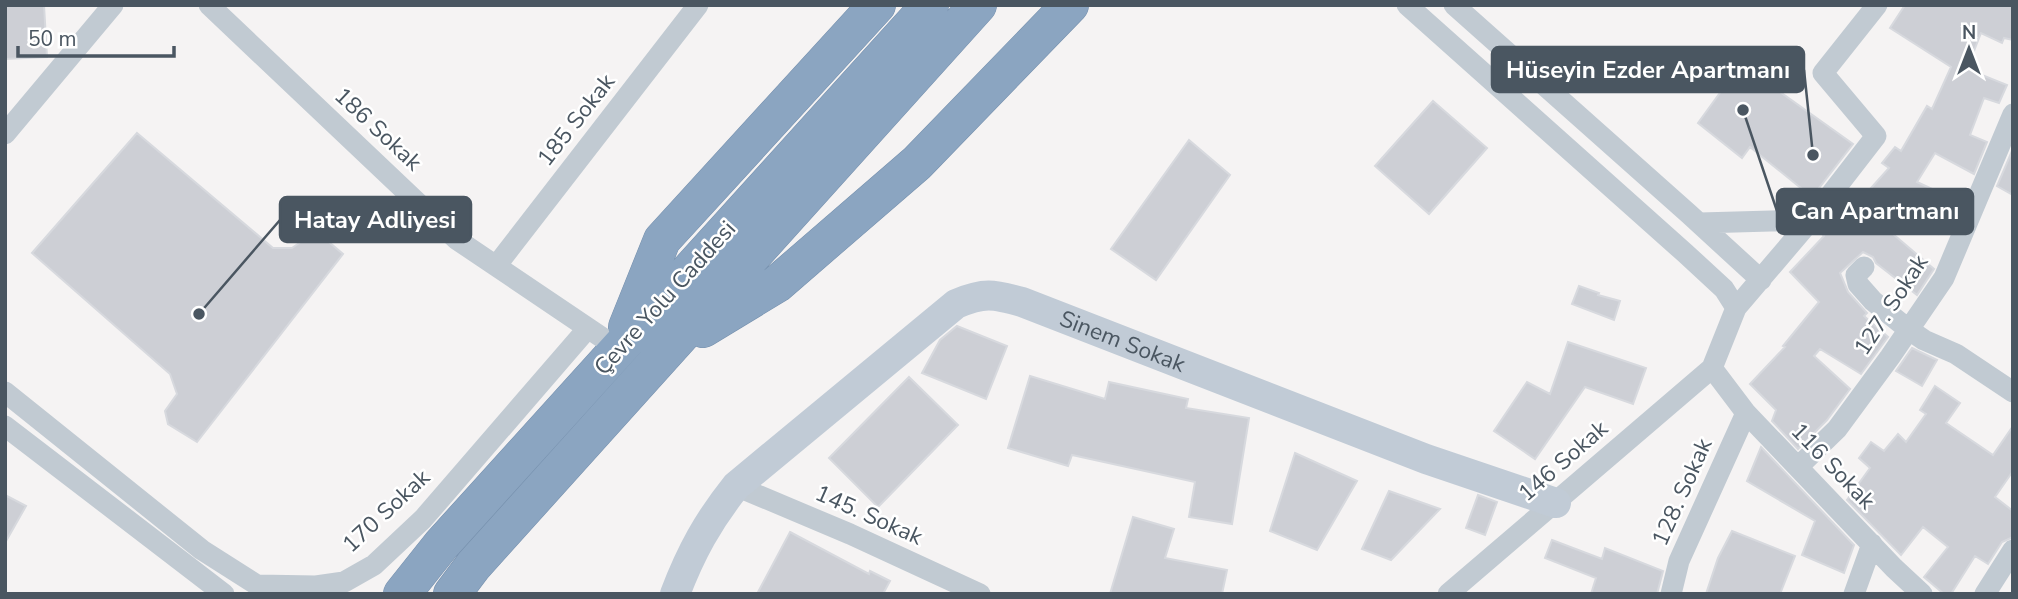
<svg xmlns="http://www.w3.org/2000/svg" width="2018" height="599" viewBox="0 0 2018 599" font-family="'Nunito Sans',sans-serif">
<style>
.building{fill:#cdcfd5;stroke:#d7d9de;stroke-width:2}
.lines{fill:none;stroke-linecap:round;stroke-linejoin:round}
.highway-casing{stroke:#7690ad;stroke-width:38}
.street{stroke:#c1cad2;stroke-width:21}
.secondary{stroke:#c1cbd6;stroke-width:30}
.highway{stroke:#8ba5c1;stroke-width:37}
.labels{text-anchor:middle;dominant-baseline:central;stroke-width:5;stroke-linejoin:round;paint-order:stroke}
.street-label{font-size:23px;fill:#4a5661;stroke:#fff}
.leader{fill:none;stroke:#4a5661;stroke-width:2.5}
.callout-dot{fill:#4a5661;stroke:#fff;stroke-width:2.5}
.callout{fill:#4a5661;stroke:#4a5661;stroke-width:2.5}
.callout-label{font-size:24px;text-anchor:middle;font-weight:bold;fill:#fff}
</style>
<rect width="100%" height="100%" fill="#f5f3f3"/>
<!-- building -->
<path class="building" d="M5,5h39l3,52 -42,2z
M1905,5h108v35l-9,-2 -2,5 -21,-10 -14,36 40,16 -8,18 -15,-5 -14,37 17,7 -13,32 -39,-21 -18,29 41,19 -20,33 -75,-37 26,-29 -7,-5 13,-16 6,4 26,-45 5,3 19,-42 -61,-39z
M1741,64l112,80 -41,53 -62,-50 -8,11 -44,-35z
M1433,101l54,47 -58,66 -54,-48z
M137,133l136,115h19l17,-12 14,1 20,17 -146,188 -29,-18 -3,-13 12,-17 -7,-20 -138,-121z
M1189,140l41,35 -74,105 -45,-31z
M2012,151l1,1v43l-16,-9z
M1852,199l82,70 -17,26 -41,-32 -3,-6 -10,-5 -23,21 8,19 19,21 -3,3 24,21 -27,37 -41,-25 -6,7 36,33 -23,31 -29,29 -26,-28 4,-11 -26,-26 35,-37 -2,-1 36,-44 -29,-30 34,-36 -2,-2z
M1579,286l20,7 -1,2 22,6 -6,19 -42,-16z
M957,326l50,20 -21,53 -64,-26 18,-33z
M1568,342l78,26 -13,36 -48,-17 -50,72 -41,-28 33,-49 23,12z
M1912,348l25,12 -15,26 -26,-15z
M1030,376l75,23 4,-17 79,17 -2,9 63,10 -17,106 -43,-7 6,-35 -123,-27 -4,11 -60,-18z
M909,377l49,48 -80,82 -49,-49z
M1935,386l25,17 -14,20 47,32 20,-29v45l-18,26 18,14v26l-11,5 -14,22 -13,-8 -24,38h-7l-20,-17 24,-30 -25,-20 -22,28 -54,-55 23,-32 -11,-10 12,-16 13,9 14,-17 8,8 20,-28 -6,-4z
M1761,447l93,98 -10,28 -42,-18 13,-34 -68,-40z
M1295,453l62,28 -40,69 -47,-19z
M1389,491l51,18 -49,51 -29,-11z
M5,495l21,11 -21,37z
M1478,495l19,7 -12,33 -19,-7z
M1133,517l41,12 -9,29 62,12 -5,24h-112z
M1732,531l63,25 -15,38h-74l12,-36z
M790,532l79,42 1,-3 20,10 -7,13h-126z
M1552,540l50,19 3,-11 58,23 -6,23h-66l5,-16 -51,-20z"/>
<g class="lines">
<!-- highway casing -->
<g class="highway-casing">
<path id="highway" d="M627,327l35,-87 215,-235
M703,329l74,-45 140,-121 153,-158
M402,594l39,-49 489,-540
M452,594l21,-28 505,-561"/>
</g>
<!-- street -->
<path class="street" d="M209,5l247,234 163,110
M1407,5l278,248 39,36 12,19
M1454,5l235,209 72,66
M5,134l108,-129
M1700,223l111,-3
M496,266l202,-261
M1864,267l-8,8 2,9 15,17 35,28 16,11 32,14 57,38
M1712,368l34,45 148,155 28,26
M5,392l197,158 55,35 59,1 28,-4 30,-17 49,-46 165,-191
M5,426l219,168
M1798,467l39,-38 53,-72 54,-79 69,-164
M736,486l114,48 130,60
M1448,594l264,-226 24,-60 75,-88 65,-84 -53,-63 54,-68
M1671,594l8,-33 67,-148
M1854,594l18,-50
M1985,594l28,-44"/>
<!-- secondary -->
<path class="secondary" id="s1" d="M675,594c16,-42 33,-73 61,-108l220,-182c28,-12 37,-10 66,-2l404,157 130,44"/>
<!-- highway -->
<use href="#highway" class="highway"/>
</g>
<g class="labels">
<!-- street labels -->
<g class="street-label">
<text transform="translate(576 120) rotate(-52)">185 Sokak</text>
<text transform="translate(378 129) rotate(43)">186 Sokak</text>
<text transform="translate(665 298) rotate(-48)">Çevre Yolu Caddesi</text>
<text transform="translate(1891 305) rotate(-57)">127. Sokak</text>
<text stroke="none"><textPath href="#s1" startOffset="586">Sinem Sokak</textPath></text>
<text transform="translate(1563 461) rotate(-41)">146 Sokak</text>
<text transform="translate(1833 466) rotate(46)">116 Sokak</text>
<text transform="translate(1682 492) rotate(-66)">128. Sokak</text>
<text transform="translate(386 511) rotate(-43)">170 Sokak</text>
<text transform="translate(869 515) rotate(24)">145. Sokak</text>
</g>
</g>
<!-- callouts -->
<path class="leader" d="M1813 155L1804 70M1743 110L1777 211M199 314L280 220"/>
<g class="callout-dot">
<circle cx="1813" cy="155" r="7"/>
<circle cx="1743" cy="110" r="7"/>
<circle cx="199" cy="314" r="7"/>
</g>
<g class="callout">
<rect x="1492" y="47" width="312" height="45" rx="7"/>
<rect x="1777" y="189" width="196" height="45" rx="7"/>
<rect x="280" y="197" width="191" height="45" rx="7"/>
</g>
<g class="callout-label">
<text x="1648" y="78">Hüseyin Ezder Apartmanı</text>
<text x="1875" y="219">Can Apartmanı</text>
<text x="375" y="228">Hatay Adliyesi</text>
</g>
<!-- border -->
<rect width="2018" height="599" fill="none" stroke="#4a5661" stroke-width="14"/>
<!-- north arrow -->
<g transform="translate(1969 49)" stroke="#ffffff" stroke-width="5" paint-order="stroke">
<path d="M0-5L12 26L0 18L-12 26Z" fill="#4a5661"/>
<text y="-10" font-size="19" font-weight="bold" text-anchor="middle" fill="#4a5661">N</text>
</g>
<!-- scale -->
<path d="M18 46v10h156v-10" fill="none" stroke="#4a5661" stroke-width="3.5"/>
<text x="28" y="46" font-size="21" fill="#4a5661" stroke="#ffffff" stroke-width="5" paint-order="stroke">50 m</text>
</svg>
